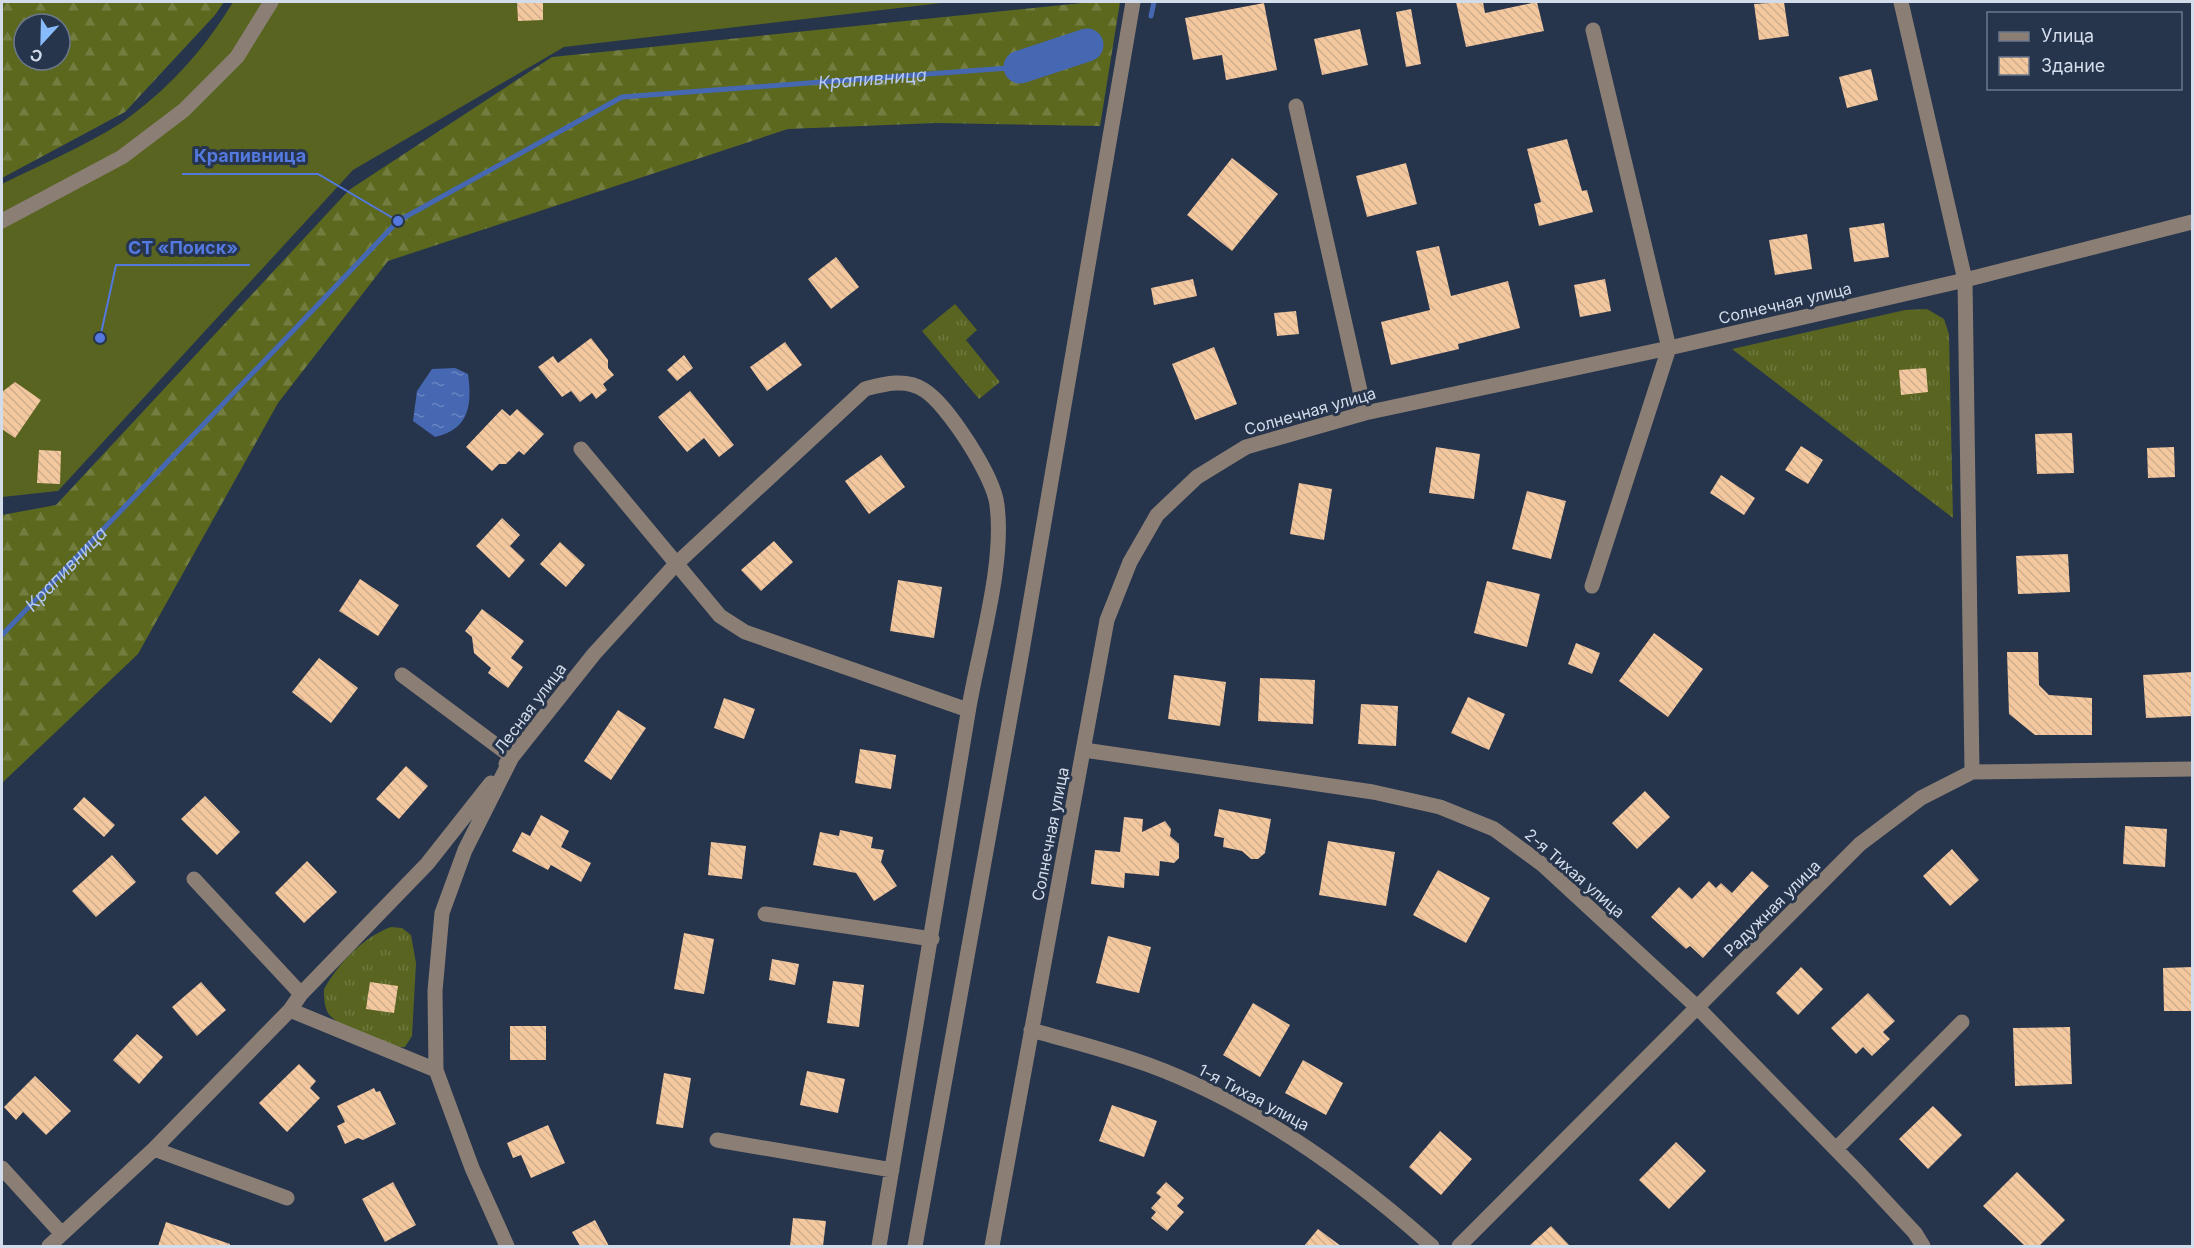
<svg xmlns="http://www.w3.org/2000/svg" width="2194" height="1248" viewBox="0 0 2194 1248" font-family="Inter,sans-serif">
<style>
.grass{fill:url(#grass-tufts)}
.forest{fill:url(#forest-firs);fill-rule:evenodd}
.garden{fill:#586420}
.water{fill:url(#water-ripples)}
.lines{fill:none;stroke-linecap:round;stroke-linejoin:round}
.stream{stroke:#4668b3;stroke-width:5}
.river{stroke:#4668b3;stroke-width:33}
.building{fill:url(#building-back-hatch)}
.minor{stroke:#8b7f75;stroke-width:15}
.labels{text-anchor:middle;dominant-baseline:central;stroke-width:6;stroke-linejoin:round;paint-order:stroke}
.street-label{font-size:16px;fill:#d3dceb;stroke:#26344c}
.water-label{font-size:18px;font-style:italic;fill:#b4c8f1;stroke:#26344c}
.leader{fill:none;stroke:#5479de;stroke-width:2}
.callout-dot{fill:#5479de;stroke:#26344c;stroke-width:2}
.callout-label{font-size:18px;text-anchor:middle;font-weight:bold;fill:#5479de;stroke:#26344c;stroke-width:6;stroke-linejoin:round;paint-order:stroke}
</style>
<defs>
<pattern id="grass-tufts" width="24" height="20" patternUnits="userSpaceOnUse" patternTransform="scale(1.5)"><rect width="24" height="20" fill="#586420"/><path d="M3 7l-1-3M5 7V3M7 7l1-3M15 17l-1-3M17 17v-4M19 17l1-3" fill="none" stroke="#6f7a41"/></pattern>
<pattern id="forest-firs" width="22" height="20" patternUnits="userSpaceOnUse" patternTransform="scale(1.5)"><rect width="22" height="20" fill="#5b681e"/><path d="M5 1l3.5 6h-7zM16 11l3.5 6h-7z" fill="#727d3f"/></pattern>
<pattern id="water-ripples" width="26" height="14" patternUnits="userSpaceOnUse" patternTransform="scale(1.5)"><rect width="26" height="14" fill="#4668b3"/><path d="M2 4q2-2 4 0t4 0M15 11q2-2 4 0t4 0" fill="none" stroke="#6884c1"/></pattern>
<pattern id="building-back-hatch" width="6" height="6" patternUnits="userSpaceOnUse" patternTransform="scale(1.5)"><rect width="6" height="6" fill="#f4c89f"/><path d="M-1 5l2 2M0 0l6 6M5-1l2 2" fill="none" stroke="#d0ad8d"/></pattern>
</defs>
<rect width="100%" height="100%" fill="#26344c"/>
<!-- grass -->
<path class="grass" d="M955,304l22,26 -11,10 34,42 -21,17 -57,-68z
M1927,309l17,10 5,15 4,184 -221,-169 173,-39z
M391,927l11,1 9,7 5,28 -4,73 -7,11c-15,2 -68,-20 -77,-34 -4,-7 -4,-17 -4,-24 15,-26 39,-52 67,-62z"/>
<!-- forest -->
<path class="forest" d="M2,2h222l-9,13 -90,97 -123,66zM24,24h36v36h-36z
M1092,2h28l-20,124 -164,-3 -148,6 -400,132 -110,142 -140,251 -136,129v-268l54,-10 293,-315 203,-133z"/>
<!-- garden -->
<path class="garden" d="M233,2h717l-386,45 -211,123 -295,321 -56,6v-313c38,-19 83,-38 119,-61 46,-32 83,-73 112,-121z"/>
<!-- water -->
<path class="water" d="M455,368l13,6c4,30 2,55 -33,63l-22,-16 4,-30 15,-22z"/>
<g class="lines">
<!-- stream -->
<g class="stream">
<path d="M1151,16l3,-14"/>
<path id="s1" d="M2,635l396,-414 224,-124 398,-30"/>
</g>
<!-- river -->
<path class="river" d="M1020,67l67,-22"/>
</g>
<!-- building -->
<path class="building" d="M517,2h26v18l-25,1z
M1456,2h27l2,11 52,-11 7,29 -78,16z
M1784,2l5,34 -30,4 -5,-36z
M1264,3l13,67 -51,10 -4,-25 -29,5 -8,-42z
M1411,9l10,55 -15,3 -10,-55z
M1360,29l8,36 -46,10 -8,-36z
M1871,69l7,31 -31,8 -8,-31z
M1567,139l15,52 5,-1 6,22 -54,14 -5,-22 7,-2 -14,-53z
M1232,158l46,36 -46,57 -45,-36z
M1406,163l11,41 -50,13 -11,-41z
M1884,223l5,34 -35,5 -5,-34z
M1807,234l5,35 -37,6 -6,-35z
M1439,246l12,50 57,-15 12,47 -62,16 1,5 -68,16 -10,-43 49,-12 -14,-59z
M836,257l23,30 -28,22 -23,-30z
M1193,279l4,17 -43,9 -3,-17z
M1605,279l6,32 -31,6 -6,-32z
M1296,311l3,23 -22,2 -3,-23z
M591,338l17,22v8l6,7 -11,9 4,6 -11,9 -4,-6 -12,9 -9,-11 -9,6 -24,-30 15,-11 5,7z
M785,342l17,23 -35,26 -17,-24z
M1214,347l23,57 -42,16 -23,-56z
M684,355l9,13 -16,13 -10,-11z
M1926,368l2,24 -27,3 -2,-25z
M15,382l26,18 -26,38 -13,-9v-37z
M690,391l44,54 -15,12 -15,-19 -17,14 -29,-35z
M502,409l8,7 7,-7 27,25 -20,21 -5,-4 -13,13h-7l-7,7 -26,-24z
M2072,433l2,40 -37,1 -2,-40z
M1801,446l22,14 -15,24 -23,-14z
M1436,447l44,7 -6,45 -45,-6z
M2174,447l1,30 -27,1 -1,-30z
M39,450l22,1 -1,33 -23,-1z
M881,455l24,32 -36,27 -24,-33z
M1721,475l34,23 -11,17 -34,-22z
M1299,483l33,6 -8,51 -34,-6z
M1527,491l39,10 -15,58 -39,-10z
M502,518l18,17 -10,11 15,14 -16,18 -33,-32z
M774,541l19,21 -32,29 -20,-21z
M560,542l25,23 -19,22 -26,-23z
M2068,554l2,38 -52,2 -2,-38z
M360,579l39,26 -21,31 -39,-25z
M898,580l44,7 -8,51 -44,-7z
M1487,581l53,13 -13,53 -53,-14z
M482,609l42,32 -13,17 12,9 -15,21 -20,-15 3,-5 -17,-15 -2,-16 -7,-6z
M1654,633l49,36 -35,48 -49,-36z
M1576,643l24,10 -8,21 -24,-10z
M2007,652h31l1,33 10,10 43,3v37h-57l-26,-21z
M319,658l39,30 -27,35 -39,-31z
M2193,672v44l-47,2 -3,-43z
M1174,675l52,7 -6,44 -52,-7z
M1260,678l55,2 -2,44 -55,-3z
M1468,697l37,17 -16,36 -38,-17z
M724,698l31,11 -11,30 -30,-11z
M1361,704l37,2 -2,40 -38,-2z
M618,710l28,18 -35,52 -27,-19z
M860,749l36,6 -5,34 -36,-6z
M406,766l22,20 -29,33 -23,-20z
M1645,791l25,26 -33,32 -25,-26z
M205,796l35,36 -23,23 -36,-36z
M84,797l31,28 -11,12 -31,-28z
M1219,809l52,10 -6,34 -7,6h-7l-9,-8 -19,-4 1,-9 -10,-2z
M541,815l28,16 -8,16 30,16 -10,19 -30,-17 -3,5 -36,-19 10,-19 8,4z
M1124,817l19,2 -1,13 23,-11 6,8 -1,7 9,8v14l-5,5 -14,-2 -1,15 -34,-3 -1,15 -33,-4 4,-34 25,2z
M2125,826l42,3 -2,38 -42,-3z
M840,830l33,7 -2,11 13,2 -3,12 16,24 -23,15 -18,-28 -43,-8 7,-33 19,4z
M1328,841l67,11 -9,54 -67,-11z
M711,842l35,4 -4,33 -34,-4z
M1952,849l27,31 -29,26 -27,-30z
M112,855l24,27 -40,35 -24,-26z
M307,861l30,31 -33,31 -29,-30z
M1438,870l52,28 -24,45 -53,-28z
M1752,871l17,15 -66,72 -13,-12 -4,3 -35,-32 28,-30 13,12 17,-18 7,7 5,-5 11,10z
M684,933l30,6 -10,55 -30,-5z
M1108,936l43,11 -12,46 -43,-10z
M772,959l27,5 -4,21 -26,-5z
M1801,967l22,22 -25,26 -22,-22z
M2193,967v44h-29l-1,-43z
M833,981l31,4 -5,42 -32,-4z
M201,982l25,28 -29,26 -25,-29z
M370,982l28,4 -4,27 -28,-4z
M1868,993l27,28 -12,11 7,7 -18,17 -9,-9 -7,7 -25,-26z
M1253,1003l37,22 -30,52 -37,-22z
M510,1026h36v34h-36z
M2070,1027l2,57 -57,2 -2,-58z
M137,1034l26,23 -24,27 -26,-24z
M1303,1060l40,23 -17,32 -41,-22z
M299,1064l17,17 -6,7 10,10 -33,34 -28,-29z
M807,1071l38,8 -7,34 -38,-8z
M664,1073l27,5 -8,50 -27,-4z
M35,1076l36,35 -25,24 -23,-23 -7,8 -12,-13z
M374,1088l2,4 4,-1 16,33 -33,16 -5,-2 -13,6 -8,-18 8,-4 -8,-16z
M1112,1105l45,16 -13,36 -45,-16z
M1933,1106l29,29 -34,34 -29,-30z
M548,1125l17,38 -34,15 -10,-23 -8,3 -6,-15z
M1440,1131l32,28 -31,36 -32,-28z
M1676,1142l30,29 -37,38 -30,-29z
M2017,1172l48,48 -26,26h-14l-42,-40z
M393,1182l23,43 -31,17 -23,-43z
M1166,1182l18,16 -7,8 7,6 -17,19 -16,-13 5,-6 -5,-4 10,-11 -5,-4z
M793,1218l33,3 -3,25h-33z
M595,1220l14,26h-29l-8,-14z
M166,1222l64,22v2h-72z
M1551,1226l19,20h-41z
M1318,1229l23,17h-37z"/>
<g class="lines">
<!-- minor -->
<path class="minor" d="M1901,2l64,278 7,492
M1296,106l69,307
M2,221l120,-64 62,-47 53,-53 34,-55
M581,449l139,167 25,16 223,78
M1592,586l77,-238 -76,-318
M402,675l110,82 -6,7
M1084,750l289,42 67,15 54,22 49,36 155,143 162,166 55,59 8,13
M194,879l107,115
M765,914l167,25
M290,1010l146,60
M1031,1030c40,11 80,21 118,35 106,39 200,107 283,181
M717,1140l175,30
M154,1149l133,49
M1836,1149l126,-127
M2,1168l60,66
M49,1246l105,-97 136,-139 11,-16 126,-130 64,-81
M507,1246l-35,-78 -36,-98 -1,-79 7,-78 23,-63 47,-93 82,-103 81,-89 190,-176c19,-5 41,-11 59,1 24,15 70,87 73,115 8,61 -19,146 -29,208 -30,178 -59,356 -89,533
M915,1246l107,-595 111,-649
M992,1246l115,-626 23,-58 27,-47 40,-38 49,-30 119,-34 304,-65 296,-68 227,-58
M1459,1246l401,-402 61,-46 51,-26 220,-3"/>
</g>
<g class="labels">
<!-- street labels -->
<g class="street-label">
<text transform="translate(1785 303) rotate(-13)">Солнечная улица</text>
<text transform="translate(1310 411) rotate(-16)">Солнечная улица</text>
<text transform="translate(530 708) rotate(-53)">Лесная улица</text>
<text transform="translate(1050 834) rotate(-79)">Солнечная улица</text>
<text transform="translate(1575 873) rotate(41)">2-я Тихая улица</text>
<text transform="translate(1772 908) rotate(-45)">Радужная улица</text>
<text transform="translate(1254 1097) rotate(28)">1-я Тихая улица</text>
</g>
<!-- water labels -->
<g class="water-label">
<text stroke="none"><textPath href="#s1" startOffset="1080">Крапивница</textPath></text>
<text stroke="none"><textPath href="#s1" startOffset="92">Крапивница</textPath></text>
</g>
</g>
<!-- callouts -->
<path class="leader" d="M398 221L318 174H182M100 338L116 265H250"/>
<g class="callout-dot">
<circle cx="398" cy="221" r="6"/>
<circle cx="100" cy="338" r="6"/>
</g>
<g class="callout-label">
<text x="250" y="162">Крапивница</text>
<text x="183" y="254">СТ «Поиск»</text>
</g>
<!-- border -->
<rect width="2194" height="1248" fill="none" stroke="#d3dceb" stroke-width="6"/>
<!-- legend -->
<rect x="1987" y="12" width="195" height="78" fill="#26344c" stroke="#6b778c" stroke-width="1.5"/>
<rect x="1999" y="32" width="30" height="9" fill="#8b7f75" stroke="#6b778c" stroke-width="1.5"/>
<text x="2041" y="42" font-size="18" fill="#d3dceb">Улица</text>
<rect x="1999" y="57" width="30" height="18" fill="url(#building-back-hatch)" stroke="#6b778c" stroke-width="1.5"/>
<text x="2041" y="72" font-size="18" fill="#d3dceb">Здание</text>
<!-- north arrow -->
<g transform="translate(42 42) rotate(202)"><circle r="28" fill="#26344c" stroke="#6b778c" stroke-width="1.5"/>
<path d="M0-4.5L10 22L0 15L-10 22Z" fill="#87bbfb"/>
<text y="-9" font-size="16" font-weight="bold" text-anchor="middle" fill="#d3dceb">С</text>
</g>
</svg>
